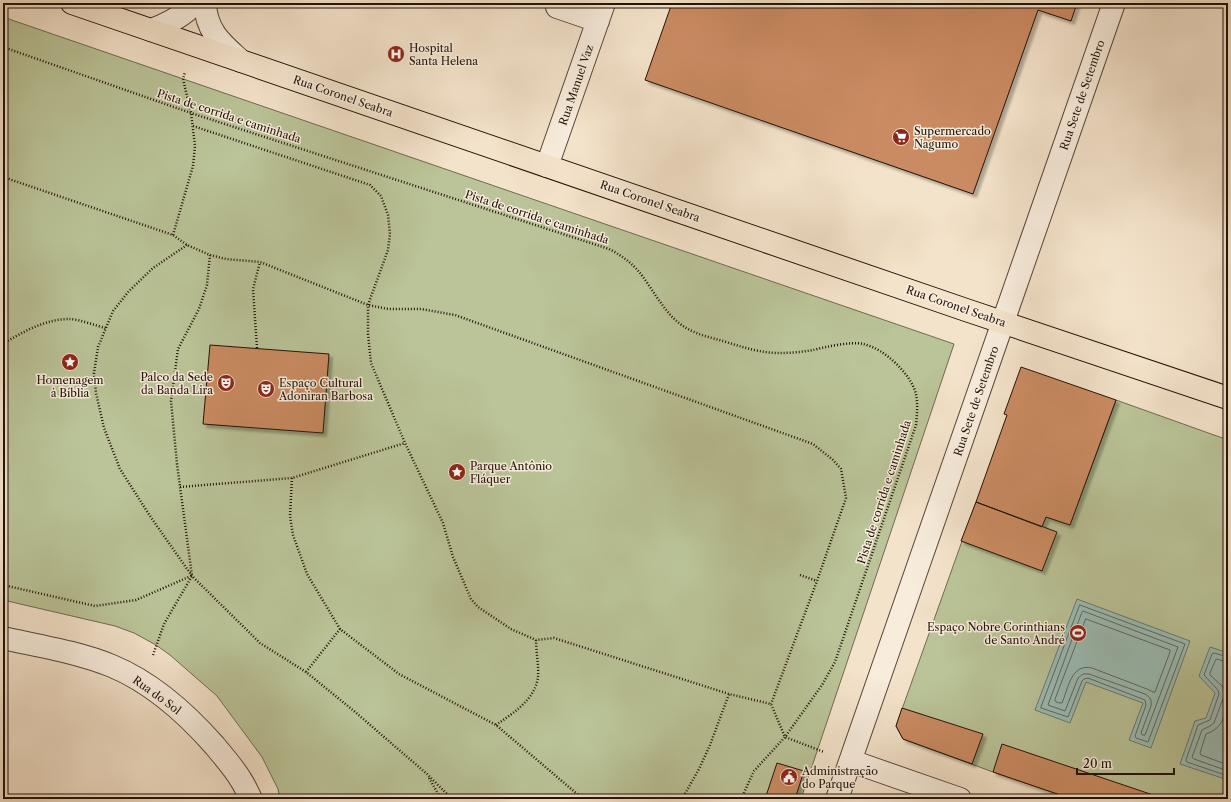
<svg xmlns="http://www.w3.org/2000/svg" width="1231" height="802" viewBox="0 0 1231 802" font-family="'Libre Caslon Text',serif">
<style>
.green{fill:#bac498;stroke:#6e6b50}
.water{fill:#9cbeb7;stroke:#6b7971}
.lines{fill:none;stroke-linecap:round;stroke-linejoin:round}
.shore{stroke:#5f6860;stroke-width:1}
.building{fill:#ca8b62;stroke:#221208;filter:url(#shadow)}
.minor-casing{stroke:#564639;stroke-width:24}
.major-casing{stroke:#221208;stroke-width:24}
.path{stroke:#221208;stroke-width:2.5;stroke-dasharray:1 2;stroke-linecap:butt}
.minor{stroke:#f8eddd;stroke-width:22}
.major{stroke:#f4e3cb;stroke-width:22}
.labels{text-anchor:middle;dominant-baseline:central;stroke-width:3;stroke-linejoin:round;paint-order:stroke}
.poi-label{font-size:11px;fill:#221208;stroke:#f8eddd;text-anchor:start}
.street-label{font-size:11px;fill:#221208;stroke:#f8eddd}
</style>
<defs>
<filter id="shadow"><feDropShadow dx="3.5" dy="3.5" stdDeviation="1" flood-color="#0004"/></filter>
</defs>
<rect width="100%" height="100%" fill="#f4e3cb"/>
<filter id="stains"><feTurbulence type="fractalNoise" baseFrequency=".005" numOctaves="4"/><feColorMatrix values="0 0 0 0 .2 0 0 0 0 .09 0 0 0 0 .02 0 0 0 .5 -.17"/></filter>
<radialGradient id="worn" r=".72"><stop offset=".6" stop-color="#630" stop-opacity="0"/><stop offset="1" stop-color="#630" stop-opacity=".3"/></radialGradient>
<!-- green -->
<path class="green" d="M3,17l951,327 -153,455h-521l-2,-10 -16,-32 -45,-61 -47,-41 -14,-10 -22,-12 -19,-7 -112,-26z
M1116,400l112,40v359h-156l-79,-27 -90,-33 -7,-13 80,-224 66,24 4,-9 24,8z"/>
<!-- water -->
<path class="water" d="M1077,599l113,42 -39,107 -22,-8 14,-37 -57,-21 -16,41 -35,-13z
M1210,647l18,6v127l-48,-16 15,-43 11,-3 9,-25 -16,-17z"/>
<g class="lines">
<!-- shore -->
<path class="shore" d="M1080,605l105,39 -37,98 -12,-4 -1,-2 11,-31 -1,-5 -57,-22 -4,1 -2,2 -14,36 -27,-9z
M1083,611l95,36 -33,88h-3l-1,-2 10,-27c1,-6 -1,-9 -6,-12l-56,-20h-6l-5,4 -13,33 -17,-6 34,-93z
M1086,619l84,31v2l-15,40h-2l-6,-3 -55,-21c-21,-5 -24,21 -30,35h-2l-4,-1 -1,-2z
M1228,657l-14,-4 -2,1 -8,21 14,15 1,4 -9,26 -12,5 -12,35 1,2 41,14
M1228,662l-12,-3 -6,14v2l12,11 2,5v5l-10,27 -4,3 -8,4 -10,27 2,2 34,12
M1228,702c-5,16 -5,26 -22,32l-6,19 1,2 27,10"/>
</g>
<!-- building -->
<path class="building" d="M672,3h405l-6,18 -33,-11 -65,184 -328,-114z
M210,345l119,9 -6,79 -120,-9z
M1021,367l95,33 -46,125 -24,-8 -4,10 -66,-25 31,-87 -3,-1z
M976,502l81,30 -15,39 -81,-30z
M902,708l81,26 -11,30 -69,-25 -7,-13z
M1002,744l163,55h-93l-79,-27z
M777,763l27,8 -9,28h-30z"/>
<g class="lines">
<!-- minor casing -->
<g class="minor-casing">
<path id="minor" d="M205,3c1,28 16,40 36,58
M557,7l41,14
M151,30c17,-6 32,-14 44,-27
M547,166l57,-163
M3,638c36,8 75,14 109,28 41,17 74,47 103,80 9,11 19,22 26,34 4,6 7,13 10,19
M851,761l109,38
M837,799l277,-796"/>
</g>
<!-- major casing -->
<g class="major-casing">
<path id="major" d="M72,3l894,307 262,88"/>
</g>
<!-- path -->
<path class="path" d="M3,47l188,66 418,136c12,6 23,14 31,24 16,20 27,47 52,58 10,5 21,7 31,10 19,6 37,12 56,12 11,0 23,-1 34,-3 12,-3 39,-9 50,-6 21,4 48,30 53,50 2,10 1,21 0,31l-81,237 -13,23 -37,52 -31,34 -13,28
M193,126l177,59 11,11 7,19 2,19 -2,16 -20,55v29l3,29 34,80 38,80 10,34 18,42 7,8 33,22 25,11 18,-2 175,56 42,10 14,33 39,15
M3,177l170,58 14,10 23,10 16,4 34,3 108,43 20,4h33l34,6 358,129 20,16 8,9 5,29 -29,83 -46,123
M173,235l20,-69 2,-20 -4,-33 -8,-34 2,-7
M187,245l-34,23 -24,23 -16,20 -15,36 -4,26 2,20 8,35 16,41 30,47 42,60 68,67 46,29 48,39 73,63 25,25
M3,344c19,-12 43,-25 66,-25 10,0 27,7 37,9
M257,348l-4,-59 7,-27
M292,478l-2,38 3,19 14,39 33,55 59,45 97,51 87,74
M180,487l112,-9 113,-35
M800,575l17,6
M3,585l92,21 41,-6 55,-24
M153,655l11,-31 28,-48 -15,-112 -6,-63 7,-52 21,-40 8,-24 3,-30
M306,672l34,-43
M496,725c17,-12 39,-25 42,-48 1,-10 -2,-26 -2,-37
M429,778l12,21
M682,799l17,-30 11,-24 19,-51"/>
<!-- minor -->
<use href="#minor" class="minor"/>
<!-- major -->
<use href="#major" class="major"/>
</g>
<!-- icons -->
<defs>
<g id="hospital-disc" transform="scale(0.9)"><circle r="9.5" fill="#8f2418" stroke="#f8eddd"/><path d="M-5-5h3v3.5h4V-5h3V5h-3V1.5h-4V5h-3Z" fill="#fff"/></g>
<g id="supermarket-disc" transform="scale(0.9)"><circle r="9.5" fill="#8f2418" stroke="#f8eddd"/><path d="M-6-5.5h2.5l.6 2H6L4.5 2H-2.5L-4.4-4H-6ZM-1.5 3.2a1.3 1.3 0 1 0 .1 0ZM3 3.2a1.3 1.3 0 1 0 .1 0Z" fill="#fff"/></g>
<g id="sight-disc" transform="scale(0.9)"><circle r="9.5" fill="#8f2418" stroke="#f8eddd"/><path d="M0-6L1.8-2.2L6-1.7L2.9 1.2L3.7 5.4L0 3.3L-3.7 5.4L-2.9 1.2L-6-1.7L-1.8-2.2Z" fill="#fff"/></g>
<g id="theatre-disc" transform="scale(0.9)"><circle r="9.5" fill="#8f2418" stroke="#f8eddd"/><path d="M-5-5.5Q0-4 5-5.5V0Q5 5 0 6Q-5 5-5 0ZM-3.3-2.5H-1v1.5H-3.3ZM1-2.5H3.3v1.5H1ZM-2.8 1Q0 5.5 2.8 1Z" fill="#fff"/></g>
<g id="stadium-disc" transform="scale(0.9)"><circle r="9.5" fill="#8f2418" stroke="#f8eddd"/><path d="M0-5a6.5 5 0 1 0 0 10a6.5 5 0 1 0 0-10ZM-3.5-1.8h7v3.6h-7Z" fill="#fff"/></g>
<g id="civic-disc" transform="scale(0.9)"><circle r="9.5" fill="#8f2418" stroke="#f8eddd"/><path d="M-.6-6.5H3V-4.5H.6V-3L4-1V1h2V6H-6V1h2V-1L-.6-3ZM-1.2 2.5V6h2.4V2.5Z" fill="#fff"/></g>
</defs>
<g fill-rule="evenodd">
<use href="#hospital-disc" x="396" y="54"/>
<use href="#supermarket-disc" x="901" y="137"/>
<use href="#sight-disc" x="70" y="362"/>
<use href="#theatre-disc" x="226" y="383"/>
<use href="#theatre-disc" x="266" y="389"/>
<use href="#sight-disc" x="457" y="472"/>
<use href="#stadium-disc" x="1078" y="633"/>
<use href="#civic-disc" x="789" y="777"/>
</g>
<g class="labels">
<!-- poi labels -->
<g class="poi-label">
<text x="409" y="48">Hospital<tspan x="409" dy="13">Santa Helena</tspan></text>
<text x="914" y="131">Supermercado<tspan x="914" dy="13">Nagumo</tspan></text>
<text x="213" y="377" text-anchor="end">Palco da Sede<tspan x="213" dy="13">da Banda Lira</tspan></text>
<text x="70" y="380" text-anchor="middle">Homenagem<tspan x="70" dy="13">à Bíblia</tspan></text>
<text x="279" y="383">Espaço Cultural<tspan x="279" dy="13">Adoniran Barbosa</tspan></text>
<text x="470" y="466">Parque Antônio<tspan x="470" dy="13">Fláquer</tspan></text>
<text x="1065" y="627" text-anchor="end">Espaço Nobre Corinthians<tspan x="1065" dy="13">de Santo André</tspan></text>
<text x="802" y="771">Administração<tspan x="802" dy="13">do Parque</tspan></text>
</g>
<!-- street labels -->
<g class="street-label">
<text transform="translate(576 85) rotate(-71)">Rua Manuel Vaz</text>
<text transform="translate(1082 95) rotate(-71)">Rua Sete de Setembro</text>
<text transform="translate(343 96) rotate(19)">Rua Coronel Seabra</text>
<text transform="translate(229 116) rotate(18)">Pista de corrida e caminhada</text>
<text transform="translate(650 201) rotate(19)">Rua Coronel Seabra</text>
<text transform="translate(537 217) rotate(18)">Pista de corrida e caminhada</text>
<text transform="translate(956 306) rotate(19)">Rua Coronel Seabra</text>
<text transform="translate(976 401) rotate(-71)">Rua Sete de Setembro</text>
<text transform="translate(884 492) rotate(-72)">Pista de corrida e caminhada</text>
<text transform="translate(157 695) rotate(36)">Rua do Sol</text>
</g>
</g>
<!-- margin -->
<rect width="1231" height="802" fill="none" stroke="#f4e3cb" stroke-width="16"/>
<rect x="4" y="4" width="1223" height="794" fill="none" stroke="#221208" stroke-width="2"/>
<rect x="8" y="8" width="1215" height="786" fill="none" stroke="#221208"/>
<!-- scale -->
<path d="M1077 768v6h97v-6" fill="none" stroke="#221208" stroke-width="2"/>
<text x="1083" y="768" font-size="12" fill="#221208" stroke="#f8eddd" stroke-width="3" paint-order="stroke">20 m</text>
<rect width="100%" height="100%" filter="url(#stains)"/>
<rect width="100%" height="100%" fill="url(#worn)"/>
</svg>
